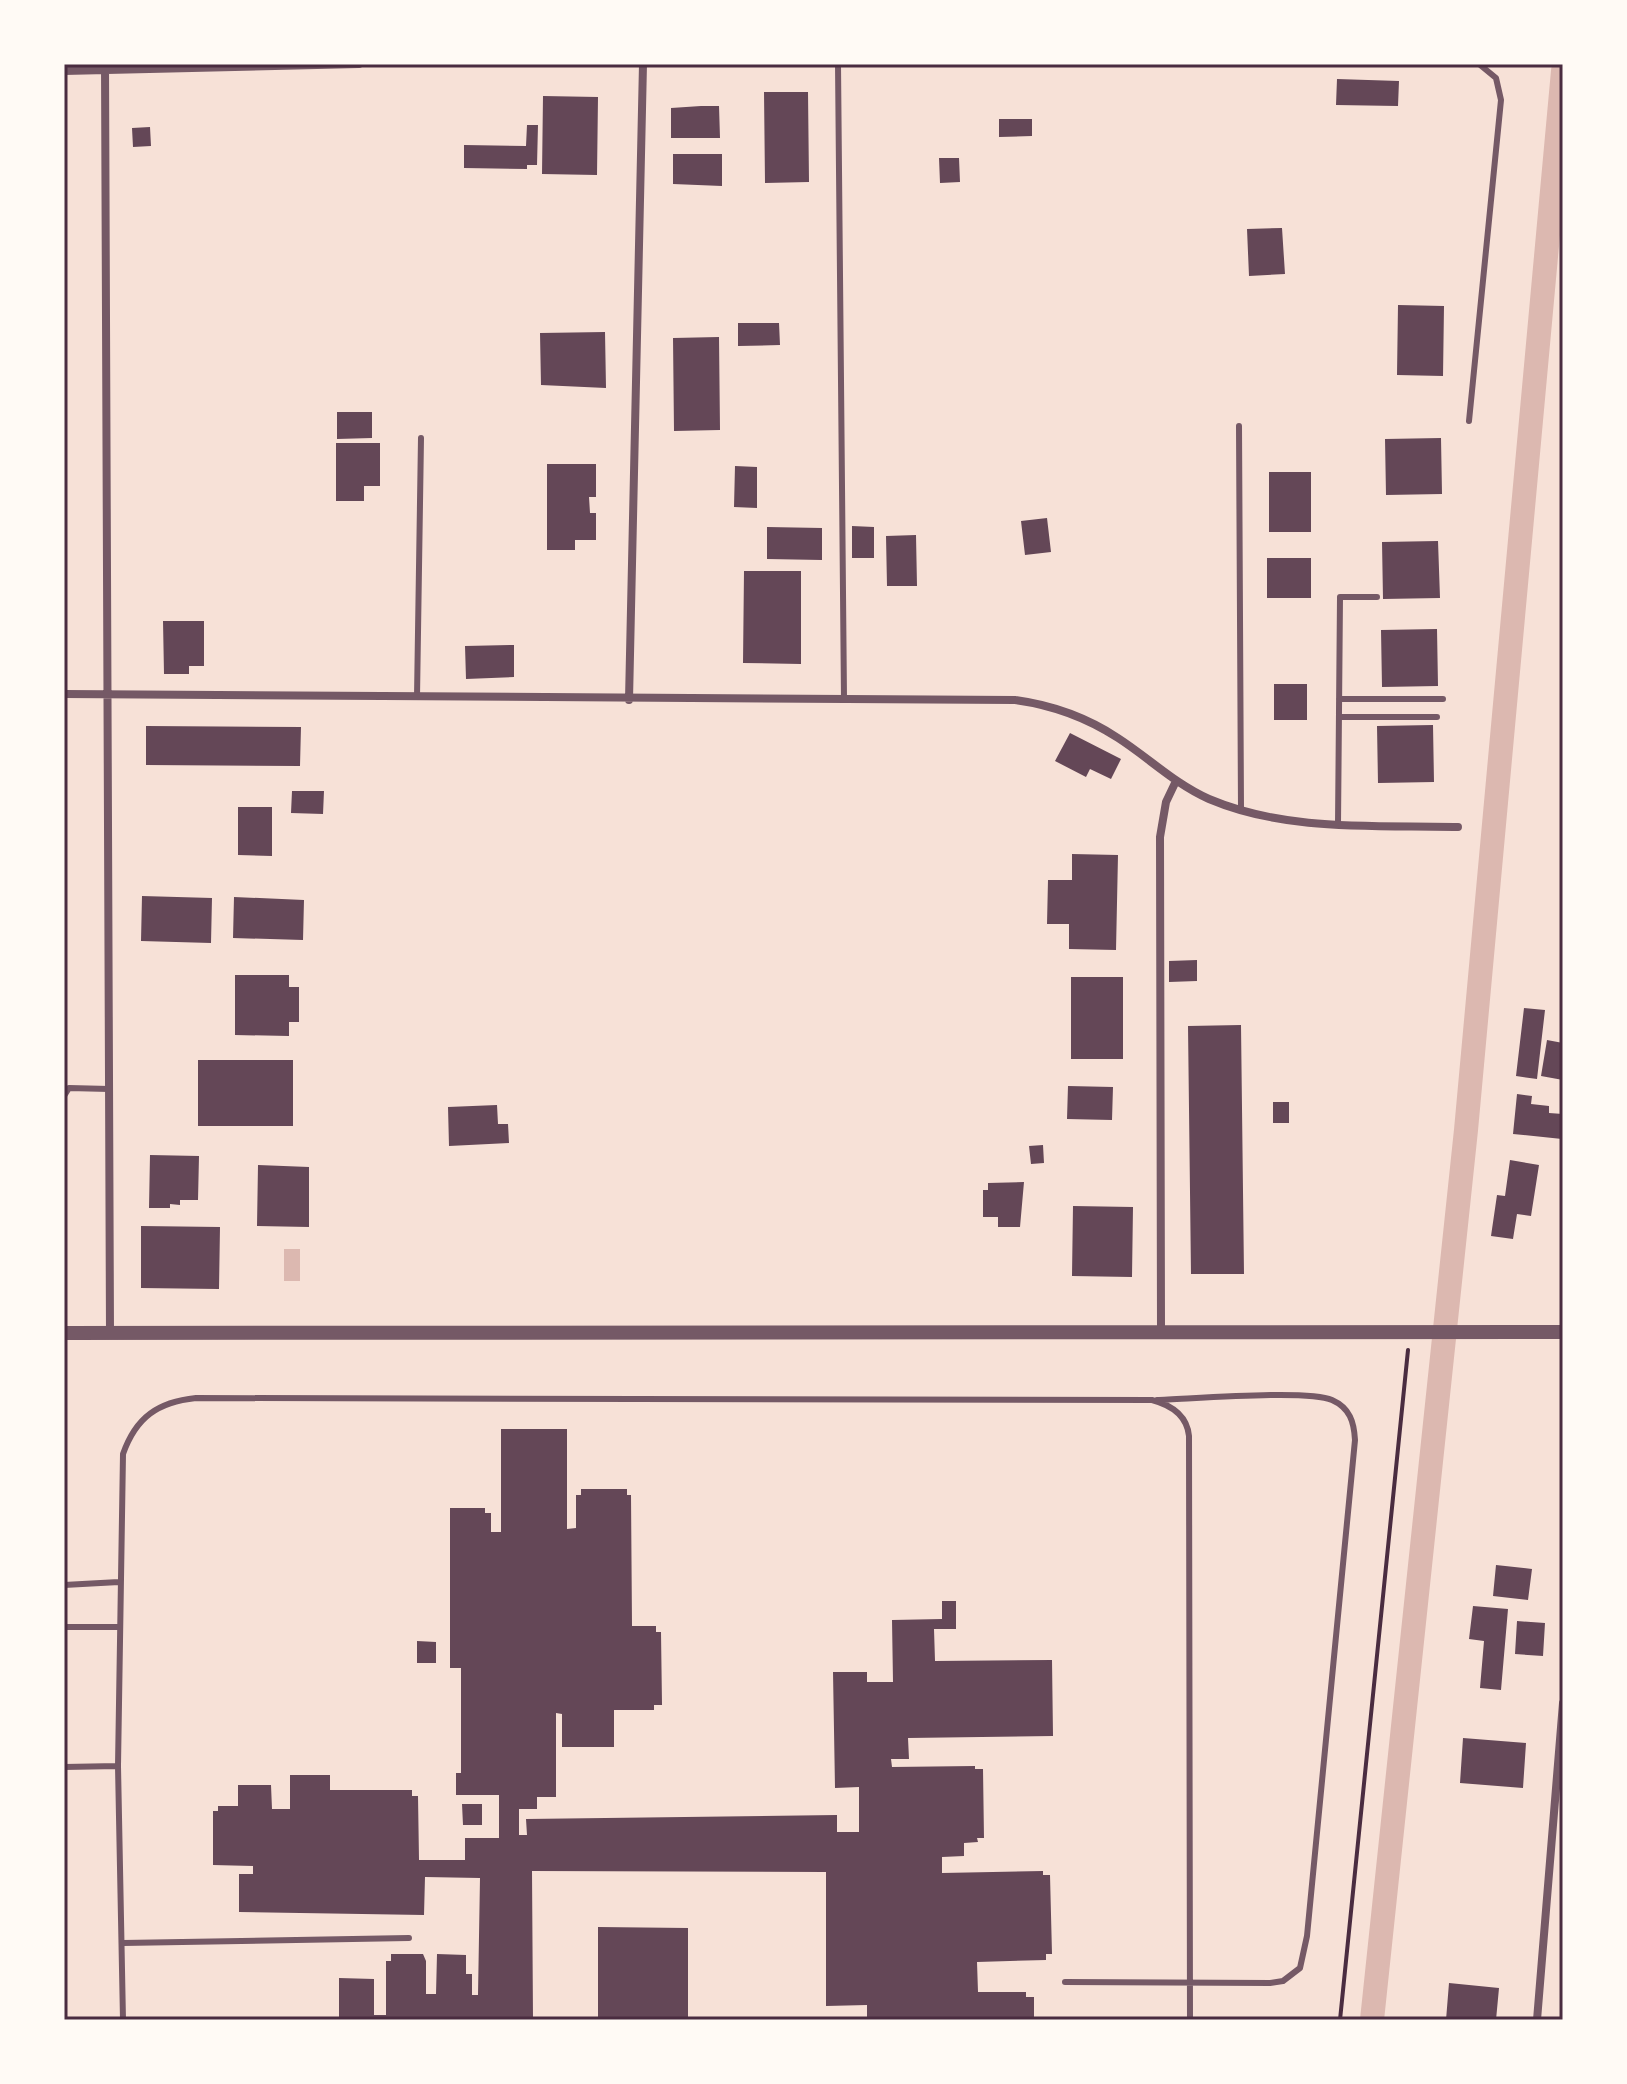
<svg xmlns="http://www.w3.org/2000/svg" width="1627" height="2084" viewBox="0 0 1627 2084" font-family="'Libre Baskerville',serif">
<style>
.water{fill:#dcb8b0}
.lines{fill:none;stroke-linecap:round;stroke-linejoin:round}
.canal{stroke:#dcb8b0;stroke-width:24}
.building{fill:#644757}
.path{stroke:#4a2c40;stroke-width:4}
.service{stroke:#755966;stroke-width:6}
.minor{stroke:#755966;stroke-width:8}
.tertiary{stroke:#755966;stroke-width:14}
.neatline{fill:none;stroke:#4a2c40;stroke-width:3}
</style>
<rect width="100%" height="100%" fill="#f7e1d7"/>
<!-- water -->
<path class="water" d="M284,1249h16v32h-16z"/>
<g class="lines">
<!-- canal -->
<path class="canal" d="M1372,2020l94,-890 97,-1059"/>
</g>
<!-- building -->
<path class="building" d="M1337,79l62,2 -1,25 -62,-1z
M764,92h44l1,90 -44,1z
M543,96l55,1 -1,78 -55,-1z
M701,106h18l1,32h-49v-30z
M999,119h33v17l-33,1z
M527,125h11l-1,40h-10v4l-63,-1v-23l62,1z
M150,127l1,19 -18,1 -1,-19z
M673,154h49v32l-49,-2z
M939,158h20l1,24 -20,1z
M1282,228l3,46 -36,2 -2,-47z
M1398,305l46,1 -1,70 -46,-1z
M738,323h41l1,22 -42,1z
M605,332l1,56 -65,-3 -1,-52z
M719,337l1,93 -46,1 -1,-93z
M337,412h35v26l-35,1z
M1441,438l1,56 -56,1 -1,-56z
M336,443h44v43h-16v15h-28z
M547,464h49v33h-7l1,16h6v27h-21v10h-28z
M735,466l22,1v41l-23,-1z
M1269,472h42v60h-42z
M1047,518l4,34 -26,3 -4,-34z
M852,526l22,1v31h-22z
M767,527l55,1v32l-55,-1z
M916,535l1,51h-30l-1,-50z
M1438,541l2,57 -57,1 -1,-57z
M1267,558h44v40h-44z
M744,571h57v93l-58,-1z
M163,621h41v45h-15v8h-25z
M1437,629l1,57 -56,1 -1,-57z
M514,645v32l-48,2 -1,-33z
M1274,684h33v36h-33z
M1433,725l1,57 -56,1 -1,-57z
M146,726l155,1 -1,39 -154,-1z
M1070,733l51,26 -10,20 -21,-10 -4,8 -31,-16z
M292,791h32l-1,23 -32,-1z
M238,807h34v49l-34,-1z
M1072,854l46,1 -2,95 -47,-1v-25h-22l1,-44h24z
M142,896l70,2 -1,45 -70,-2z
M234,897l70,3 -1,40 -70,-2z
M1197,960v21l-28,1v-21z
M235,975h54v12h10v35h-10v14l-54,-1z
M1071,977h52v82h-52z
M1524,1008l21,2 -8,69 -21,-3z
M1241,1025l3,249h-53l-3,-248z
M1547,1040l16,3v37l-22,-4z
M198,1060h95v66h-95z
M1068,1086l45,1 -1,33 -45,-1z
M1517,1094l15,2 -1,8 18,2v7l14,1 -1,25 -49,-5z
M1273,1102h16v21h-16z
M497,1105l1,19h10l1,19 -60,3 -1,-39z
M1043,1145l1,18 -13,1 -2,-18z
M150,1155l49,1 -1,44h-18v5l-10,-1v4h-21z
M1510,1160l29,5 -8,51 -14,-2 -4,25 -22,-3 6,-41 8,1z
M258,1165l51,2v60l-52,-1z
M1024,1182l-4,45h-22v-10h-15v-27h5v-7z
M1073,1206l60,1 -1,70 -60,-1z
M141,1226l79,1 -1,62 -78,-1z
M501,1429h66v100l9,-1v-33h5v-6h46v6h4l1,131h24v6h5l1,73h-8v5h-40v37h-52v-33l-6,-1v84h-19v12h-18v26h8l-1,-16 311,-4v17h22v-45l-24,1 -2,-116h34v10h26l-1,-62 50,-1v-18h14v28h-22l1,32 117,-1 1,76 -145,2 1,21h-18l1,8 83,-1v3h8l1,69h-7l1,4 -14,1v13l-22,1v16l101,-2v4h7l2,79h-6v6l-69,2 1,30h48v5h8v23h-167v-15l-41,1v-134l-294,-1 1,149h-194v-42l35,1v36h12v-54h5v-7h32l3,7v33h10l1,-40 29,1v19h6v21h6l2,-117 -55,-1 -1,38 -185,-3v-38h14v-8l-40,-1v-54h5v-5h20v-21h33l1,24h18v-34h40v15h82v6h6l1,64h46v-22h34v-43h-43v-22h5v-105h-11v-160h35v5h6v19h10z
M1496,1565l36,4 -4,31 -35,-4z
M1473,1606l35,3 -7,81 -21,-2 4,-47 -15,-2z
M1517,1621l28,2 -2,33 -28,-2z
M417,1641l19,1v21h-19z
M1463,1738l63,5 -3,45 -63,-5z
M462,1804h20v21h-19z
M598,1927l90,1v91l-90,-1z
M1449,1983l50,5 -3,32h-50z"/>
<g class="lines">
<!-- path -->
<path class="path" d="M1340,2020l68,-670"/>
<!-- service -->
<path class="service" d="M838,64l6,634
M1469,421l32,-321 -5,-22 -17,-14
M1239,426l2,384
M417,697l4,-259
M1339,699h104
M1339,717h98
M1338,825l2,-228h37
M64,1096l5,-8 40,1
M64,1585l55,-3
M64,1627h54
M64,1767l54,-1
M123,1943l286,-5
M1065,1982l205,1 13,-2 17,-13 7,-32 48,-496c-1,-18 -5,-32 -23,-40 -24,-11 -142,-1 -175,0
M123,2020l-5,-254 5,-312c13,-37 35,-52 73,-56l956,2c19,5 35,15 37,36l1,584"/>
<!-- minor -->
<path class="minor" d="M105,64l5,1268
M64,71l295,-7
M64,694l951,6c37,5 71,17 103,38 31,20 57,46 91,61 78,33 166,26 249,28
M629,700l14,-636
M1161,1331l-1,-494 6,-35 10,-21
M1537,2020l26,-317"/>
<!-- tertiary -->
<path class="tertiary" d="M64,1333l1499,-1"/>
</g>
<!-- border -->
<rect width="1627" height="2084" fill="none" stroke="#fffaf5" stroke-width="132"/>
<rect x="66" y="66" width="1495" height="1952" class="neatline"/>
</svg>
